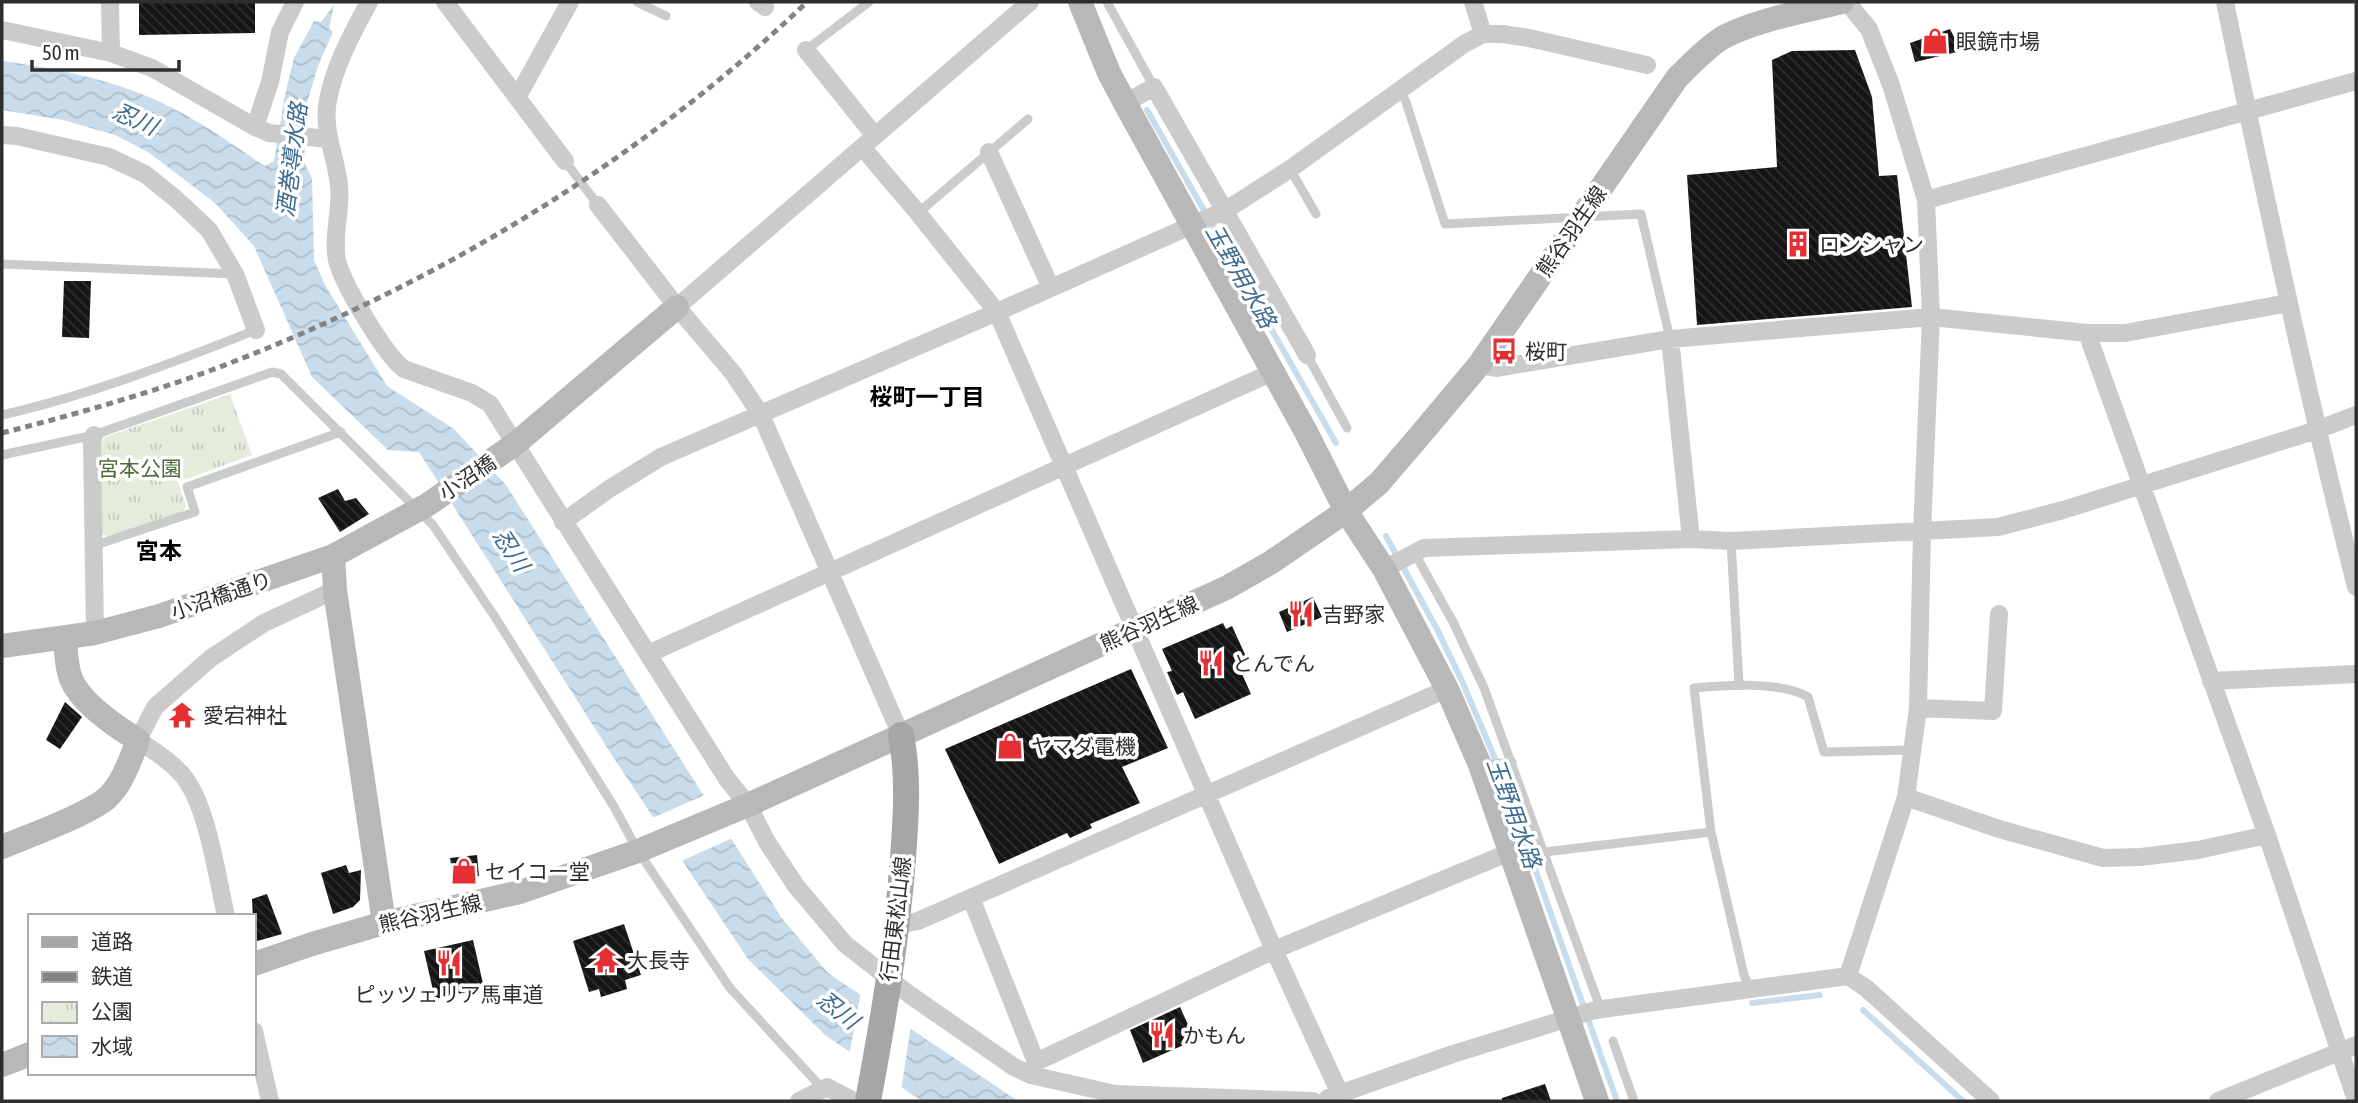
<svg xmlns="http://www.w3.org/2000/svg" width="2358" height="1103" viewBox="0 0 2358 1103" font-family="'Asap Condensed','Noto Sans JP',sans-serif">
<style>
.park{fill:url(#park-tufts)}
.water{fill:url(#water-waves)}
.pier{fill:#fff}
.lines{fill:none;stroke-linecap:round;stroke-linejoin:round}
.stream{stroke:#c8dcec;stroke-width:6}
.building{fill:url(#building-back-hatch)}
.lane{stroke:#cbcbcb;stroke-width:9}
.street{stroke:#cbcbcb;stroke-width:18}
.secondary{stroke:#b8b8b8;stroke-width:24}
.primary{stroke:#a6a6a6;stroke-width:26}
.rail{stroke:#838383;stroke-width:5;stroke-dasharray:7 5;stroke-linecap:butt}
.labels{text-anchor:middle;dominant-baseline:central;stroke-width:7;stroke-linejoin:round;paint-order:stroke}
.poi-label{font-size:21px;fill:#2e2e2e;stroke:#fff;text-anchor:start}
.street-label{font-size:21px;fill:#2e2e2e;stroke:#fff}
.park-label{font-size:21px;fill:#4f6a3b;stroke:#fff}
.water-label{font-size:23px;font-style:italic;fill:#3c6b91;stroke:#fff}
.neighbourhood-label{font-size:23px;font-weight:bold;fill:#000;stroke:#fff}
</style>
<defs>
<pattern id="park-tufts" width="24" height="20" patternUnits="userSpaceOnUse" patternTransform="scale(1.75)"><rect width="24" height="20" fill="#e4ecdc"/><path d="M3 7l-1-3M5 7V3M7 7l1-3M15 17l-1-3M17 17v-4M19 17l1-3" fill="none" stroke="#c4cbbd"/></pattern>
<pattern id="water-waves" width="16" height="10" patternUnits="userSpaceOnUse" patternTransform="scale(1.75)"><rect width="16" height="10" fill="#c8dcec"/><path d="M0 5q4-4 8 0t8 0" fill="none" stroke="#acbdcb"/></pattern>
<pattern id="building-back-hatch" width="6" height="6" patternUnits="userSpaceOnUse" patternTransform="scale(1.75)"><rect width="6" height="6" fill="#151515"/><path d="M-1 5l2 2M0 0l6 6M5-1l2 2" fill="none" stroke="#2f2f2f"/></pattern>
</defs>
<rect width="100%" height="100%" fill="#fff"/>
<!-- park -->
<path class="park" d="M230,394l22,61 -74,27 8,24 -4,8 -74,23 -7,-4 -1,-87 5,-9z"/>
<!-- water -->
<path class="water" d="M334,5l-5,24 4,3 -15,34 -11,37 -3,59 8,16 2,82 11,25 62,101 67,43 52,56 275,432 47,56 190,128h-96l-97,-66 -77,-76 -133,-199 -196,-308 -31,-2 -76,-73 -58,-131 -39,-43 -67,-51 -33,-17 -52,-15 -61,-10v-49c52,7 108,18 156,40 38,17 72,42 107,65l9,-5 11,-66 9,-37 20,-37 7,1z"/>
<!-- pier -->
<path class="pier" d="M707,794l28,43 -56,25 -29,-43z
M861,991l50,34 -10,66 -52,-35z"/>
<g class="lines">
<!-- stream -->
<path class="stream" d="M1147,110l189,333
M1386,536l52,95 24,50 40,94 115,326
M1752,1003l68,-8
M1863,1010l100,91"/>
</g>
<!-- building -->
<path class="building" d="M139,2h116v31l-116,2z
M1950,29l11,22 -46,11 -5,-19z
M1855,50l17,47 7,79 18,-1 15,132 -215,18 -10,-150 90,-8 -5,-107 20,-9z
M64,281h27l-2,57 -27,-1z
M338,489l7,12 11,-3 13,16 -29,18 -22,-34z
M1313,597l9,20 -35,15 -8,-20z
M1223,623l3,6 6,-3 16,35 -10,4 13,29 -56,25 -12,-27 -6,3 -10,-23 5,-1 -10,-22z
M1131,669l37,79 -46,19 18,36 -50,21 2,4 -22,10 -3,-5 -68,31 -54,-115z
M65,702l17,15 -22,32 -14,-9z
M477,855l2,21 -25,7 -4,-25z
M346,865l3,8 12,-3 -1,30 -7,7 -20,7 -12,-41z
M267,894l15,40 -28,8 -2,-43z
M624,924l17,51 -16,5 2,9 -26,8 -2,-8 -10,3 -16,-51z
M473,940l11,48 -49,11 -11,-48z
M1180,1007l15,33 -52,23 -13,-33z
M1545,1084l6,17h-49v-3z"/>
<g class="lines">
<!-- lane -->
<path class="lane" d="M637,2l29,14
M1107,2l47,85
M806,50l63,-48
M1400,90l6,12 39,122 196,-10 29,125
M565,161l33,44
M1290,169l26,45
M918,213l110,-94
M2,264l232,10
M1307,355l40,73
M2,415c87,-20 171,-52 254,-85
M2,455l92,-20 178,-63 9,2 152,151 62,92 118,188 25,46 92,137 92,100
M1731,541l8,143
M93,546l102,-34 -8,-25 154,-55
M1414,552l39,70 31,66 117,322
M1483,765l29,-3
M1545,852l166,-20
M1750,989l-6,-14 -33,-143 -17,-144c32,-3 86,-7 114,9l16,55 88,-2
M1613,1041l21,60"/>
<!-- street -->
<path class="street" d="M110,2l1,51
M369,2c-17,32 -34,62 -41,98 -6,29 8,57 11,85 3,24 -7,50 -2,75 5,23 48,95 67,109l68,24 18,11 237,375 21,26 19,37 29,44 49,58 65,51 104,72 17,8 84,19 198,7
M445,2l120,159
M758,2l7,5
M1473,2l10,32
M1847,2l22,27 22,56 35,115 5,117 -9,215 -4,176 -12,89 -58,179
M2225,2c40,196 82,391 131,585
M2,30l109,23 41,15 103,59 14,6 60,6
M806,50l69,86
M518,96l52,-94
M1125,103l29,-16 153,268
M255,127l15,-45 10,-50 15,-30
M2,135l15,1 92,21 36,17 31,25 33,31 26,44 21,56
M862,147l56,66 79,99 277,638 66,144
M989,152l62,136
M1926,200l430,-119
M598,205l79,102 56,66 28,42 140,320
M677,307l353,-305
M2087,333l180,502
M1670,339l21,200
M1479,365l17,3 174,-29 261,-22 156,16h38l163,-30
M94,435l-2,8 3,190
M563,522l46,-33 52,-32 336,-145 229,-102 64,-41 174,-125 19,-10h20l26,4 118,27
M1384,569l40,-21 267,-9 40,2 267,-14 65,-17 254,-80 39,-15
M648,654l625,-282
M2211,681l145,-7
M1918,708l75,3 6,-97
M1906,797l93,32 104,29 38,-1 57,-7 69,-15 89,265
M971,898l65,164
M226,916c-9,-39 -18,-108 -42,-139 -12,-15 -30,-26 -46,-37l17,-33 56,-49 53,-35 71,-33
M898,925l20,-4 529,-232
M254,1031l16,70
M1031,1075l5,-13 238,-112 236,-98
M1328,1098l125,-44 142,-44 253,-34 18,12 125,113
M799,1101l28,-14 27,14
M2218,1101l138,-56"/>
<!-- secondary -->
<path class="secondary" d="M1080,2l29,71 16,30 181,329 40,79 38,58 63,120 33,76 117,336
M333,556l2,34 49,333
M2,646l93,-13 64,-17 174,-60 94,-51 88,-61 162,-137
M2,847c26,-11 85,-32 105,-49 16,-15 23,-38 31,-58 -22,-13 -60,-39 -68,-64 -4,-12 -4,-26 -5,-39
M254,964l58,-20 72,-21 136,-31 118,-41 110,-46 387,-176 91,-41 44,-25 76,-52 33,-28 37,-43 63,-75 198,-287c14,-14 28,-29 45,-40 32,-18 85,-27 120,-36
M2,1065l28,-11"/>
<!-- primary -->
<path class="primary" d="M868,1101c15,-81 29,-162 35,-243 3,-42 6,-82 -2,-123"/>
<!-- rail -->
<path class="rail" d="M2,433c70,-18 139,-37 207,-62 220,-82 428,-207 598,-369"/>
</g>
<!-- icons -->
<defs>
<g id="shop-bare" transform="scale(2.1)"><path d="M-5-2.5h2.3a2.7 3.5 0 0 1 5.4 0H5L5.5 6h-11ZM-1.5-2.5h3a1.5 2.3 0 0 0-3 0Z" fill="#e62f32" stroke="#fff" stroke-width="2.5" paint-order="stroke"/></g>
<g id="building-bare" transform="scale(2.1)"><path d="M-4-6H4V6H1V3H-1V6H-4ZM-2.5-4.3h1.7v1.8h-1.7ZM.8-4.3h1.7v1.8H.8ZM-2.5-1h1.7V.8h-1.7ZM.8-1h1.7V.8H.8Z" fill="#e62f32" stroke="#fff" stroke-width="2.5" paint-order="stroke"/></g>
<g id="bus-bare" transform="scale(2.1)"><path d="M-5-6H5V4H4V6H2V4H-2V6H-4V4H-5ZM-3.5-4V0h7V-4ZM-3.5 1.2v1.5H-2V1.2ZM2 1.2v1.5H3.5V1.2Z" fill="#e62f32" stroke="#fff" stroke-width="2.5" paint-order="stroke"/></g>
<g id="restaurant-bare" transform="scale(2.1)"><path d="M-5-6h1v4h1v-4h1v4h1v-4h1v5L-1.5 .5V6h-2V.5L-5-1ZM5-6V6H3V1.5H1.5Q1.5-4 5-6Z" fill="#e62f32" stroke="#fff" stroke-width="2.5" paint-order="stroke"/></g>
<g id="temple-bare" transform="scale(2.1)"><path d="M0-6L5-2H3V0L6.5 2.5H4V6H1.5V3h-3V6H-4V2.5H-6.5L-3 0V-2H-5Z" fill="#e62f32" stroke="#fff" stroke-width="2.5" paint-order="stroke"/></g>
</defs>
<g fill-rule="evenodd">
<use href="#shop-bare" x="1935" y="41"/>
<use href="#building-bare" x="1798" y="244"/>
<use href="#bus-bare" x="1504" y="351"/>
<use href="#restaurant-bare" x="1301" y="614"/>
<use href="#restaurant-bare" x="1211" y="663"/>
<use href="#temple-bare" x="182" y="715"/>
<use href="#shop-bare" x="1010" y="746"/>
<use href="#shop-bare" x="464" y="871"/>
<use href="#temple-bare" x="606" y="960"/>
<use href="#restaurant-bare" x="449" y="963"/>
<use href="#restaurant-bare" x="1162" y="1035"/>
</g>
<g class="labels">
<!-- poi labels -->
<g class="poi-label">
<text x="1956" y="41">眼鏡市場</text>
<text x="1819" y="244">ロンシャン</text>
<text x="1525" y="351">桜町</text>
<text x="1322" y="614">吉野家</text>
<text x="1232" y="663">とんでん</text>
<text x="203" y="715">愛宕神社</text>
<text x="1031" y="746">ヤマダ電機</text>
<text x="485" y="871">セイコー堂</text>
<text x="627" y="960">大長寺</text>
<text x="449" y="994" text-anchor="middle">ピッツェリア馬車道</text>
<text x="1183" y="1035">かもん</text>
</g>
<!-- street labels -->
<g class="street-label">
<text transform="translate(1571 231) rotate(-55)">熊谷羽生線</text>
<text transform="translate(467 477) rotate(-34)">小沼橋</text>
<text transform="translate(221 595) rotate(-19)">小沼橋通り</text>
<text transform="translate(1149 623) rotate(-24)">熊谷羽生線</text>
<text transform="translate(430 913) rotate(-13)">熊谷羽生線</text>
<text transform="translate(895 919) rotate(-83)">行田東松山線</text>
</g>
<!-- park labels -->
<g class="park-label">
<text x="140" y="468">宮本公園</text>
</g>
<!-- water labels -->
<g class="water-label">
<text transform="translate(135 119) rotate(24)">忍川</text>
<text transform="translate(292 160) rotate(-83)">酒巻導水路</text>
<text transform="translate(1241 276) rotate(60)">玉野用水路</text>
<text transform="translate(511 550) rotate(57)">忍川</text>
<text transform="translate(1514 813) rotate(70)">玉野用水路</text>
<text transform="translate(838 1010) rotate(38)">忍川</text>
</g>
<!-- neighbourhood labels -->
<g class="neighbourhood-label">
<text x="927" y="397">桜町一丁目</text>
<text x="159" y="551">宮本</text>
</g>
</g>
<!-- border -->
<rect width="2358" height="1103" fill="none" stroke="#2e2e2e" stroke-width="7"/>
<!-- legend -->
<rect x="28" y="914" width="228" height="161" fill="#ffffff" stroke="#ababab" stroke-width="2"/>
<rect x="42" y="937" width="35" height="10" fill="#a6a6a6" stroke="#ababab" stroke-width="2"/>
<text x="91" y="949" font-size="21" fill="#2e2e2e">道路</text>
<rect x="42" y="972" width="35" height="10" fill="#838383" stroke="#ababab" stroke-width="2"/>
<text x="91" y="984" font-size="21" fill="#2e2e2e">鉄道</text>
<rect x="42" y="1002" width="35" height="21" fill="url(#park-tufts)" stroke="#ababab" stroke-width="2"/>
<text x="91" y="1019" font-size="21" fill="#2e2e2e">公園</text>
<rect x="42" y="1036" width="35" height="21" fill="url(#water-waves)" stroke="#ababab" stroke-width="2"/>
<text x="91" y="1054" font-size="21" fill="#2e2e2e">水域</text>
<!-- scale -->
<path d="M32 60v10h147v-10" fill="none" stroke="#2e2e2e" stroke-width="3.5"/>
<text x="42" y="60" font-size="21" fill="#2e2e2e" stroke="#ffffff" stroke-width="5" paint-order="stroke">50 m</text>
</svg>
